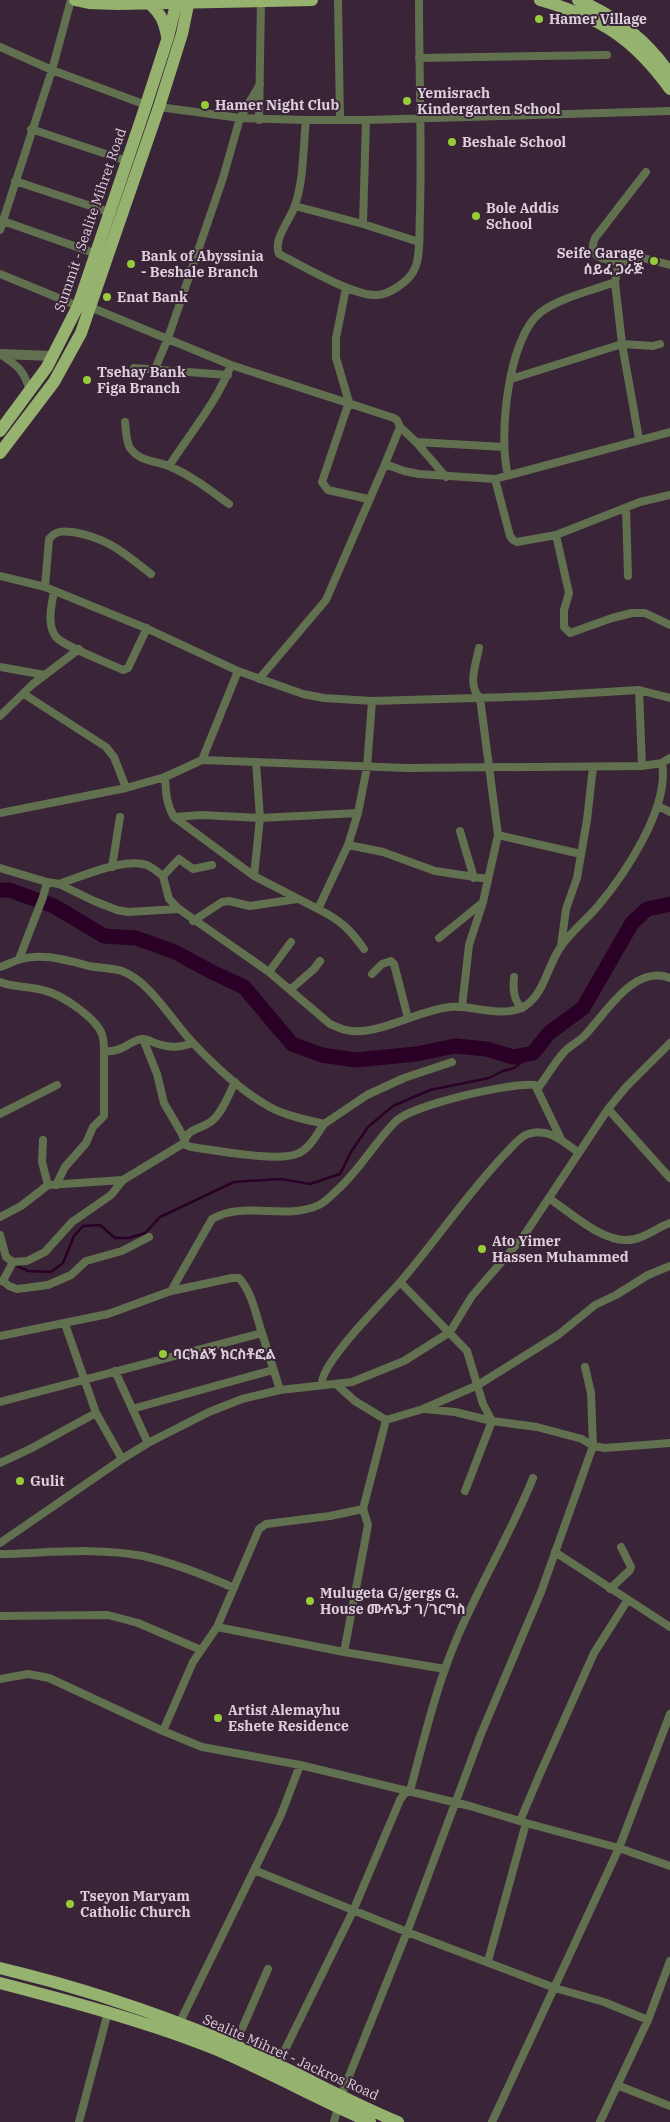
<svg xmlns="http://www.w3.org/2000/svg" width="670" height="2122" viewBox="0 0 670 2122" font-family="'IBM Plex Serif','Noto Sans Ethiopic',serif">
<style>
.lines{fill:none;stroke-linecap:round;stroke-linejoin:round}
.stream{stroke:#2a0027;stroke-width:2.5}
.river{stroke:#2a0027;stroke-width:15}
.minor{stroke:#61704f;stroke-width:8}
.tertiary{stroke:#61704f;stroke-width:10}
.primary{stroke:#95b26e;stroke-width:12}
.poi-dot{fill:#97cc39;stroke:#3a2437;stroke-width:2}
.labels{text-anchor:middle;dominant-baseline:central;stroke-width:4;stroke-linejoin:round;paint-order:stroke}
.poi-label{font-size:14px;font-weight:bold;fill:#ddcedb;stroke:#3a2437;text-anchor:start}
.street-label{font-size:14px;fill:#ddcedb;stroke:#3a2437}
</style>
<rect width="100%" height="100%" fill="#3a2437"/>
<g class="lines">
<!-- stream -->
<path class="stream" d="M15,1265l13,6 23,1 12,-9 11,-27 9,-10 17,-1 15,13h14l16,-5 15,-16 74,-35 47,-3 29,5 30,-10 11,-22 17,-25 25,-21 37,-16 59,-12 14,-7 11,-3 19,-15"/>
<!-- river -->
<path class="river" d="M0,890h9l45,16 50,30 32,2 39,14 37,20 32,15 48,57 30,11 34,5 60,-6 39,-8 32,3 26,8 20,-4 16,-20 34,-25 49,-85 15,-14 23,-5"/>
<!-- minor -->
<path class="minor" d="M338,0l2,120
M0,47l52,23 94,35
M419,58l188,-3
M159,107l81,11 66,2h60l304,-9
M259,120l2,-120
M306,120c-3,28 -2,62 -12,88 -5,13 -21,32 -15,46 22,11 74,42 97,41 13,0 34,-14 39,-27 6,-13 4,-41 5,-56 2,-71 -1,-141 -1,-212
M31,129l96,32
M15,181l94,31
M295,206l68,18 56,18
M3,221l91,32
M363,224l3,-104
M0,230l52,-160 19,-70
M622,263c-16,-4 -36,-4 -27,-25l51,-66
M0,274l78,32
M346,288l-10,50v20l13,44 -27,80 6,8 40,9
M90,307l141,58 163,53 3,2 3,7 -15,37 19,7 15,3 76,5 175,-47
M0,354c18,12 24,16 30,37
M134,368l94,7
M155,369l13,-31 55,-160 17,-60 20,-34
M511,379l111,-35 31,2 7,-2
M125,422c1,7 1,20 5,26 11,15 26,12 41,19 21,9 40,24 58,37
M400,427l16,15 30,35
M639,439l-17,-95 -7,-62 2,-12 9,-11 9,-3 35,9
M416,442l88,5
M169,466c22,-34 48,-64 62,-101
M508,475c-10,-37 0,-139 33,-163 21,-15 50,-21 74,-30
M495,479l15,57 3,4 4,2 39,-7 84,-33 30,-7
M626,508l2,68
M556,535l13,58 -5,17v17l6,6 42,-15 20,-5h13l25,12
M0,576l45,11 103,42 90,42 65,23 21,4 48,3 168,-5 99,-6 3,76
M45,587l4,-48c7,-9 14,-8 24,-7 35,6 51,21 78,42
M54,591c-2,13 -8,33 2,46 9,10 53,26 67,33l5,-2 19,-40
M479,648c-3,16 -12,38 1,50l18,137
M0,667l45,8
M259,679l67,-79 59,-136
M639,690l31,8
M24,694l82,53 8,10 12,31
M0,716l33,-32 46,-35
M202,760l36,-89
M165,777c1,15 1,27 9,40l28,-2 58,3 98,-5 9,-46 5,-66
M660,807l10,5
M0,813l126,-25 39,-11 37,-17 205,8 235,-2 20,-3 8,-5
M174,817l80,59 64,33 30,-64 10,-32
M460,831l14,47
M348,845l35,7 52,19 53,8
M112,867l8,-50
M0,868l47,14 12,2 35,17 23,9 11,2 51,-3 90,63 61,52c7,3 14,7 22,7 29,3 67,-21 98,-24 24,-2 53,12 75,-1 20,-13 23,-43 37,-61 10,-14 24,-25 36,-39 27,-32 72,-99 64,-143
M163,876l16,-17 14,10 19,-4
M254,876l6,-58 -4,-56
M59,884c21,-7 66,-27 88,-19 6,3 11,7 16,11l6,23 10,10
M318,909c22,11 32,20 46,40
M193,921l29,-19 7,-1 21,5 47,-7
M439,938l43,-35
M561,946l5,-37 11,-31 10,-58 6,-53
M19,959l24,-62 4,-15
M0,967c6,-2 12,-5 18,-7 23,-8 48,0 71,6 10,2 23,2 33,5 28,10 52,53 72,73 20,21 44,44 69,59 18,12 41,16 61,21l43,-29 37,-17 48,-16
M269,972l22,-30
M372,974l10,-10 9,-3 3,3 14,54
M514,977c-1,11 -1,23 8,31
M0,982c15,6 30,4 46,9 16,4 48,26 55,41 3,6 3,13 3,19 21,2 27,-13 40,-12 3,0 8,3 11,4 15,5 23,5 38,0
M291,989l23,-20 6,-8
M462,1007l7,-62 14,-43 15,-67 83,19
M143,1039l14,35 7,29 18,31 4,11 5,2c24,3 89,16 108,6 11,-5 18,-19 25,-29
M538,1088c9,-12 17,-26 27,-37 6,-6 15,-10 21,-17 20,-21 48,-70 84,-56
M608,1109l62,69
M0,1114l57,-29
M43,1140l-1,22 6,23
M56,1185l9,-18 21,-24 7,-16 11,-11v-65
M550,1199c21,14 51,42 77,41 15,0 29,-12 43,-17
M0,1217l21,-11 27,-21 75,-5 61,-37c3,-16 18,-13 29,-23 10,-9 16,-26 22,-38
M0,1235l6,22 7,5 14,-1 18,-9 27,-30 39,-27 12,-15
M0,1281h3l10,-19
M3,1281l6,5 8,3 31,-4 23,-10 15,-14 36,-10 27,-14
M400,1282l67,69 16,53 9,17 -27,70
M171,1291l41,-72c33,-19 73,2 107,-14 6,-3 11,-8 15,-12 25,-21 39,-49 62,-72 17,-16 115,-39 139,-36l26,54
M262,1333l18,57
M0,1336l108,-22 63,-23 61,-13h7c13,14 17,37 23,55l-262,69
M115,1371l33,72
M322,1384c-2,-21 64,-85 80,-104 35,-41 66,-87 103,-126 7,-7 14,-17 23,-20 20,-7 36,8 51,19
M337,1385l18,16 31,19
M132,1409l141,-39
M425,1409l30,3 37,9 45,6 45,12 11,7 12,2 65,-5
M96,1413l26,46
M0,1463l30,-14 66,-36 -31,-89
M0,1543l122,-84 26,-16 61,-31 33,-13 38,-9 72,-8 52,-21 46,-29 22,-36 51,-59 85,-128 18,-22 44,-44
M555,1552l115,75
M0,1554c47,-1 97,-7 143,2 30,7 64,20 91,32
M610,1589l20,-19 1,-3 -10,-20
M0,1616l108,-1 30,8 63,27
M217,1627l127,25 24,-127 -5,-16 23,-89 37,-11 55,-24 80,-50 37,-30 21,-10 32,-20 22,-9
M344,1652l101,17
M0,1679l28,-5 21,4 114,53 39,16 98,18 170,41 56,17 93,25 51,18
M163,1731l30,-69 24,-35 42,-98 7,-5 64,-8 33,-7
M520,1821l19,-45 55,-123 33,-52
M254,1870l153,62 148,56 49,14 44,18
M488,1961l38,-138
M179,2024l102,-209 19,-50
M235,2045l33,-76
M277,2066l76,-155 47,-111 4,-6 6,-3c14,-52 26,-104 47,-153 23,-54 54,-105 76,-160
M617,2085l53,21
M79,2122l29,-110
M334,2122l7,-26 66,-164 74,-198 60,-142 52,-146 -2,-53 -6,-26
M492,2122l127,-274 51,-134
M600,2122l48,-102 22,-59"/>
<!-- tertiary -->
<path class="tertiary" d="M0,354l52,2"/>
<!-- primary -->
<path class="primary" d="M75,0l14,3 28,1 195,-4
M540,0c60,17 94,39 130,89
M578,0c38,16 68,39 92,74
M150,4c11,10 14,17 17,32
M0,431l47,-64 31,-61 68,-201 22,-68 9,-37
M0,453l54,-71 27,-49 78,-226 23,-73 7,-34
M0,1968c80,19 158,45 234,77 56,23 108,54 164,77
M0,1983c73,19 145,38 215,66 52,22 103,50 155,73"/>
</g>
<!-- markers -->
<g class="poi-dot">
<circle cx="539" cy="19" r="5"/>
<circle cx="407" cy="101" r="5"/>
<circle cx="205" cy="105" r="5"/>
<circle cx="452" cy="142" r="5"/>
<circle cx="476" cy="216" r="5"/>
<circle cx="654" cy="261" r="5"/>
<circle cx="131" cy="264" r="5"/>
<circle cx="107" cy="297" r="5"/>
<circle cx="87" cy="380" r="5"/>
<circle cx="482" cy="1249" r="5"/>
<circle cx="163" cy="1354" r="5"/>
<circle cx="20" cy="1481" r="5"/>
<circle cx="310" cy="1601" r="5"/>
<circle cx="218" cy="1718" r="5"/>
<circle cx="70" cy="1904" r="5"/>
</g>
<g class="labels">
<!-- poi labels -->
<g class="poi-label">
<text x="549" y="19">Hamer Village</text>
<text x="417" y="93">Yemisrach<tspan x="417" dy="16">Kindergarten School</tspan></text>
<text x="215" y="105">Hamer Night Club</text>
<text x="462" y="142">Beshale School</text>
<text x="486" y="208">Bole Addis<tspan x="486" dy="16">School</tspan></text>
<text x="644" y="253" text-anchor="end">Seife Garage<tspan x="644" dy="16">ሰይፈ ጋራጅ</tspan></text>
<text x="141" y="256">Bank of Abyssinia<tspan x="141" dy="16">- Beshale Branch</tspan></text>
<text x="117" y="297">Enat Bank</text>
<text x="97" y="372">Tsehay Bank<tspan x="97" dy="16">Figa Branch</tspan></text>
<text x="492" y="1241">Ato Yimer<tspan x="492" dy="16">Hassen Muhammed</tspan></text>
<text x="173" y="1354">ባርክልኝ ክርስቶፎል</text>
<text x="30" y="1481">Gulit</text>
<text x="320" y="1593">Mulugeta G/gergs G.<tspan x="320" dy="16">House ሙሉጌታ ገ/ገርግስ</tspan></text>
<text x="228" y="1710">Artist Alemayhu<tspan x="228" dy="16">Eshete Residence</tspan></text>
<text x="80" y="1896">Tseyon Maryam<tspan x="80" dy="16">Catholic Church</tspan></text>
</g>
<!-- street labels -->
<g class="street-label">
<text transform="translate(90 220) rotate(-71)">Summit - Sealite Mihret Road</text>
<text transform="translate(291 2057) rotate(24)">Sealite Mihret - Jackros Road</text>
</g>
</g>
</svg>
